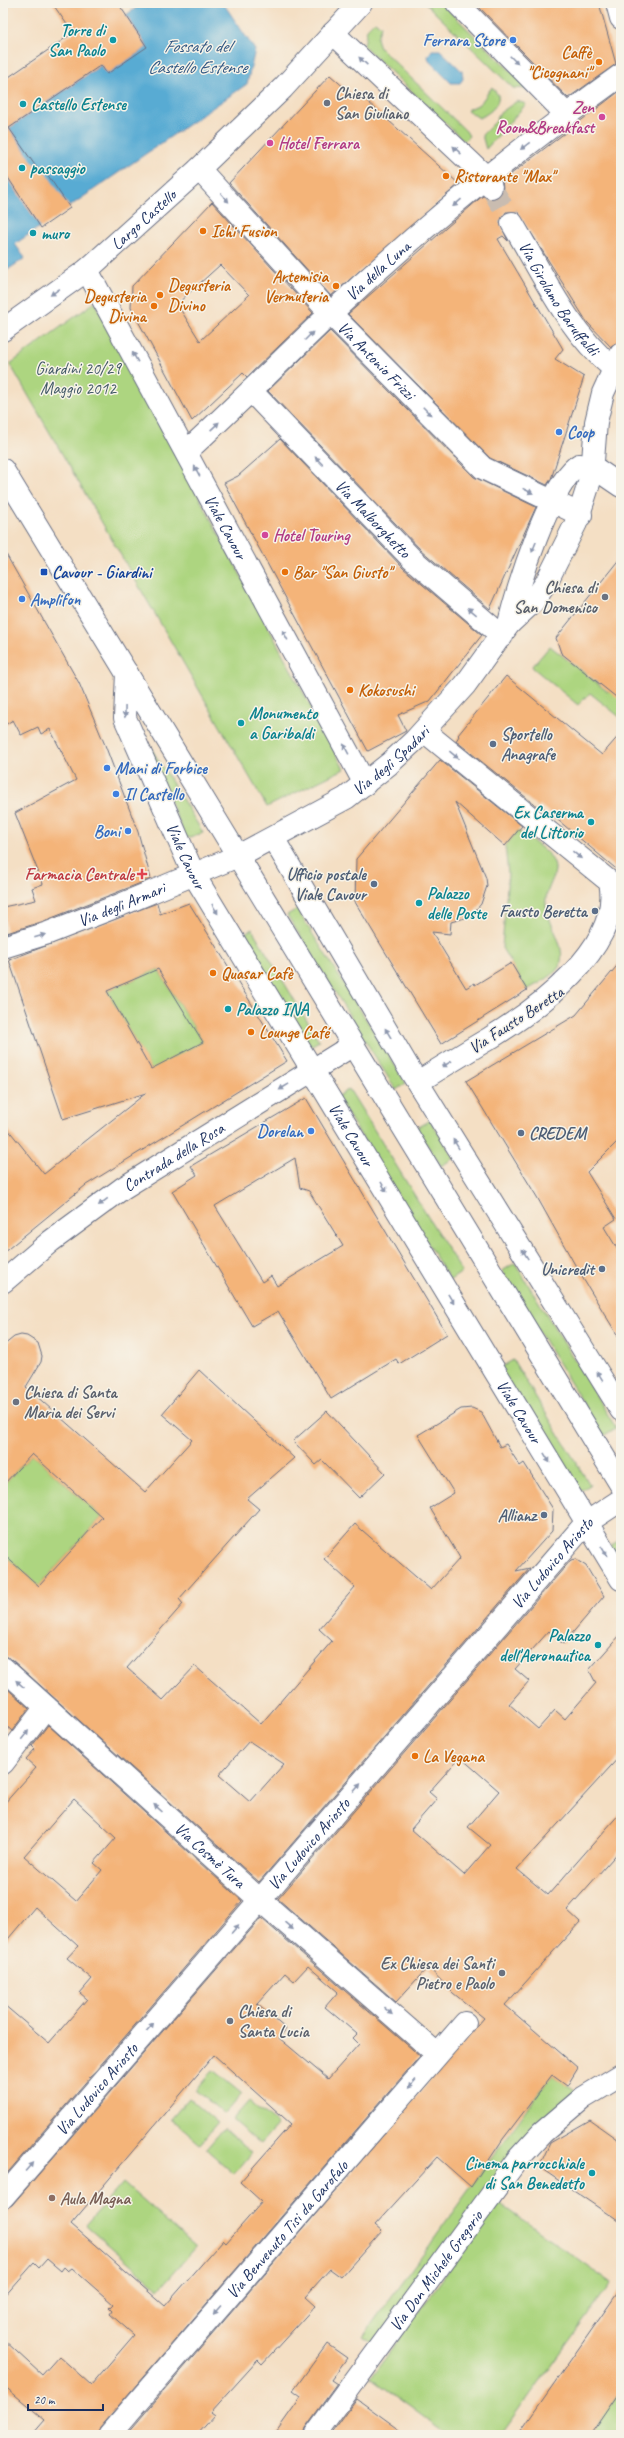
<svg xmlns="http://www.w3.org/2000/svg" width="624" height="2438" viewBox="0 0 624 2438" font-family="Caveat,sans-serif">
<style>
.green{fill:#add580;stroke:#64826f}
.water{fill:#58abd3;stroke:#3a6d98;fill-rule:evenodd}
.building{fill:#f4b479;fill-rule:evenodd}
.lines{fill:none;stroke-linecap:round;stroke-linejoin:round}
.minor-tunnel{stroke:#c9bcb0;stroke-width:22;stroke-dasharray:22 11;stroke-linecap:butt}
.minor-casing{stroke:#676d82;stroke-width:24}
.minor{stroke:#fff;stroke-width:22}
.oneway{fill:#8d97ae}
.culture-dot{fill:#0f9aa8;stroke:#f7f3e8;stroke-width:1.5}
.shop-dot{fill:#3f7fe0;stroke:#f7f3e8;stroke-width:1.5}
.food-dot{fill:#e8710a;stroke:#f7f3e8;stroke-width:1.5}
.worship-dot{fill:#6b7280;stroke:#f7f3e8;stroke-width:1.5}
.hotel-dot{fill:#d1479c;stroke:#f7f3e8;stroke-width:1.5}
.transit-dot{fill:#1a4fb4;stroke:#f7f3e8;stroke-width:1.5}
.service-dot{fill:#5c6f8a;stroke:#f7f3e8;stroke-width:1.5}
.health-dot{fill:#e0444e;stroke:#f7f3e8;stroke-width:1.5}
.education-dot{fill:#8d6e63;stroke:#f7f3e8;stroke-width:1.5}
.labels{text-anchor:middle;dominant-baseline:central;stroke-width:3;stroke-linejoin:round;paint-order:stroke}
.culture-label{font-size:17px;font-weight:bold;fill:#0d838f;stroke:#f7f3e8;text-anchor:start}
.shop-label{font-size:17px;font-weight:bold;fill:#366cbe;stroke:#f7f3e8;text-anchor:start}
.food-label{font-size:17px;font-weight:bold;fill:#c56008;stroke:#f7f3e8;text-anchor:start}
.worship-label{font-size:17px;font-weight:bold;fill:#5b616d;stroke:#f7f3e8;text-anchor:start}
.hotel-label{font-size:17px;font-weight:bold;fill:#b23c85;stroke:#f7f3e8;text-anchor:start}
.street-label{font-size:17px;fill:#1b2f5e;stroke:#f7f3e8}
.park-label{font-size:17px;fill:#405866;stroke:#f7f3e8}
.transit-label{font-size:17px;font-weight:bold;fill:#164399;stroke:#f7f3e8;text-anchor:start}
.service-label{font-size:17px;font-weight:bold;fill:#4e5e75;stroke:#f7f3e8;text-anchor:end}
.health-label{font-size:17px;font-weight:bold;fill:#be3a42;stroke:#f7f3e8;text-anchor:end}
.education-label{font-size:17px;font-weight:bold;fill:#785e54;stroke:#f7f3e8;text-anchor:start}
.water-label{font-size:18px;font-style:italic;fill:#2d5481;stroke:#f7f3e8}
</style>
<rect width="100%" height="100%" fill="#f7f3e8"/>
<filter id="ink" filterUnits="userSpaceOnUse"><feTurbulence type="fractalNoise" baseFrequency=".025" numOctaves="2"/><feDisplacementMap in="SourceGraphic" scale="8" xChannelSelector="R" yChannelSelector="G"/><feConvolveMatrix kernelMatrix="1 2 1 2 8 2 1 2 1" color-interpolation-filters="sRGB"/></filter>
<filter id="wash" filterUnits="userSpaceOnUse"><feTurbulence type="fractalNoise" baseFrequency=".012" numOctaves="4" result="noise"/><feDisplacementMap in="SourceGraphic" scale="16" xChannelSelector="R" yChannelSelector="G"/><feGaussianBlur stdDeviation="0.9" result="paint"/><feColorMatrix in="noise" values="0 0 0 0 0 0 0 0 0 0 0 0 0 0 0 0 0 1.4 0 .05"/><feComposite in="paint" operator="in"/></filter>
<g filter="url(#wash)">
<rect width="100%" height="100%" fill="#f4dfc4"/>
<!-- green -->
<path class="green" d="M425,3h16l88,86 -16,-1z
M375,21l6,5 -4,12 3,10 86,83 3,5 -5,5 -100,-95 3,-17z
M492,87l6,8c2,11 -10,19 -19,23l-12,-8 13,-6z
M517,101l9,3 -40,45 -4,-14 14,-14 4,-8z
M95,302l249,467 -77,38 -257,-443z
M550,646l58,46 8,-9 5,3v32l-31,-25 -12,12 -46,-38z
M137,725l66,108 -17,5z
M518,831c11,9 38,22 37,39 -1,11 -11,22 -9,35 2,22 29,50 7,69 -7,6 -18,11 -26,16l-25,-42 6,-74 -3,-28z
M297,909l109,174 -10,7 -109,-175z
M252,929l67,112 -10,6 -67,-112z
M158,969l45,73 -52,28 -44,-79z
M349,1089l113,183 -12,8 -113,-183z
M430,1120l24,38 -13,8 -25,-38z
M515,1263l101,165 -13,8 -101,-165z
M513,1360l77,125 -15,9 -77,-125z
M32,1454l70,63 -63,69 -36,-32v-69z
M621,1539v26l-11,-19z
M213,2070l29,24 -18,20 -28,-24z
M552,2075l23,16 -201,252 -11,-7z
M189,2098l29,25 -18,21 -29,-25z
M249,2101l28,24 -17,19 -28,-24z
M224,2128l28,25 -18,21 -28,-25z
M123,2183l73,64 -37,42 -73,-64z
M498,2202l113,81 -110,152h-51l-79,-57z
M621,2390v45h-31z"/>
<!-- water -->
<path class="water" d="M143,3h80l32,47 -8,34 -232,160 10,14 -22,15v-105l23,-16 -17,-24 92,-63 6,9 40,-27 -21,-32zM43,168l-11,46 -18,-27z
M432,50h8l22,21 1,8 -3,4h-9l-22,-22 -1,-5z"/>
<g id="blocks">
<!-- building -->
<path class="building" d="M52,3h66l29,44 -40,27 -6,-9 -92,63 30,43 4,-3 27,40 -29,20 -38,-58v-89l70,-48z
M475,3h124l17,61 -48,34z
M330,75l25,22 3,-4 101,91 -128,112 -102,-113z
M621,90v252l-10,5 -24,-25 -69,-110h-12l-6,11 8,18 -5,-5 -5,3 65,110 -8,10 29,18 -33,102 -4,6 -57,-27 -142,-144 131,-115 4,-3 7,3 7,-1 6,-10 -1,-7z
M212,202l101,111 -66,64 -4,-4 -51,48 -61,-113 1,-22zM220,265l29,30 -49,46 -23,-37z
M330,331l144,146 62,30 -46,102 -69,-59 -153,-159z
M280,439l123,129 79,67 -52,66 -32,14 8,16 -38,20 -144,-268 14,-7z
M3,549l76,134 26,62 33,87 13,47 -107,42 -37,12 -4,-26 33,-7 -4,-12 11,-4 -28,-71 61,-33 -26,-51 -9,5 -3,-7 -17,8 -8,-15 -10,6z
M621,557v144l-60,-48 -5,-15z
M506,676l96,79 19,-22v140l-81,-68 -2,2 -82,-66 3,-5 -1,-1z
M440,760l82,66 -17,20 -50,-44 31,76 1,8 -6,18 -7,8 -9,6 -14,4 -1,12 -18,-2 34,56 8,-5 1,2 36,-22 16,27 -86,54 -86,-142 1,-43z
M157,903l3,11 29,-11 98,158 -201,124 -83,68v-130l41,51 102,-81 -83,26 -54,-159zM158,969l45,73 -52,27 -44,-78z
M621,961v177l-34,34 29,47 -12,8 17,28v86l-42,-69 -42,-75 -71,-116 110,-66z
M306,1098l141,236 -48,30 -3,-5 -65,40 -53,-88 -26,15 -80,-135 25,-16 -6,-9zM295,1158l5,30 9,3 34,55 -66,40 -6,-10 -9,6 -47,-76z
M21,1335l6,1 11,7 4,13 -1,6 -15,25 119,105 47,-52 -30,-26 37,-44 95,88 -47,41 12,10 -80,90 4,5 -56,64 36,32 32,-34 66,58 71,-83 -13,-12 36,-42 -31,-28 31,-35 76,66 29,-32 -30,-50 24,-15 -36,-58 43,-26 11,-1 9,4 19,35 6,-3 14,22 4,-3 29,46 -1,22 -36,40 14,-3 -271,314 -248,-223 -8,-3v-102l36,32 63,-69 -70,-63 -29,31v-139l11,-9zM249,1741l35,23 -34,38 -31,-27z
M327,1411l58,62 -26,25 -37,-38 -6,5 -23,-24z
M575,1559l11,7 18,30 -41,48 -14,-13 -34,38 14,12 -20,23 29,25 17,-19 10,9 31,-36 -7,-13 32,-36v121l-104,114 31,26 73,-83v37l-54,61 13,12 -75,83 73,63 -11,18 -15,-11 -49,64 -32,48 -34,-30 -62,68 7,6 -41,46 -11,-8 -25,28 10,9 -53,58 -4,-4 -48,53 4,3 -17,19h-71l358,-417 -31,-25 -25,-26 -32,35 -118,-103 293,-339zM460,1757l39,34 -31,36 22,18 -26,30 -53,-46 26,-30 -8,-7z
M3,1685l26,23 -17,23 -9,-8z
M48,1725l194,176 -239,277v-174l46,39 38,-44 -7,-6 12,-14 -25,-21 11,-12 -43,-39 -32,38v-140l33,-37 -10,-9 9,-10 -3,-3zM74,1799l42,39 -22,25 8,7 -26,31 -52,-45z
M261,1918l159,138 -320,371 -3,8h-65l13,-15 -42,-35v-46l39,36 17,-19 32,29 43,-50 -24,-21 2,-3 -3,-3 4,-4 -41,-36 -4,3 -4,-4 -3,4 -14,-12 -8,9 -5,-5 -31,35v-89l9,-4zM308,1966l30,26 -13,15 32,27 -4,4 6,6 -31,35 -49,-41 7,-9 -29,-25 28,-31 9,8zM214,2055l77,69 -51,58 22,20 -36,41 -3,-3 -58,66 -94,-82z
M590,2120l31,22v81l-82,-56 11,-24z
M621,2288v102l-31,45h-72z
M327,2344l20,14 -16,22 6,4 -32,44 -2,7h-29l27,-38 -8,-6z
M357,2399l50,36h-76z"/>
</g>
</g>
<g filter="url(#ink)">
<use href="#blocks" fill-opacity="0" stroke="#676d82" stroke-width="1"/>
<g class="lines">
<!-- minor-tunnel -->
<path class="minor-tunnel" d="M491,187l21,36"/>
<!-- minor casing -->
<g class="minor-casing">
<g id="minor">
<path d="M457,3l109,111"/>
<path d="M617,3l4,15"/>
<path d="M333,33l153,144 5,10"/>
<path id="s1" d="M199,169l132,145 152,154 98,47"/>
<path id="s2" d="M512,223c31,51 54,106 101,145"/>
<path id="s3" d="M87,270l278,514"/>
<path id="s4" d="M3,330l84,-60 112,-101 84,-81 78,-85"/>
<path id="s5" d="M252,392l160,167 90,77"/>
<path id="s6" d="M186,452c49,-45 96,-92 144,-138 91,-86 189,-166 291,-239"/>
<path d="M3,470l618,1015"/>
<path d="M509,624c7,-33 42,-143 70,-159l14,2 28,19"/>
<path id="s7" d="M127,673l-2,45 69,157 427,704"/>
<path d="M273,838l135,229 213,343"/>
<path id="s8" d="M3,947l45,-14 72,-28 118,-49 108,-58 43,-34 26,-24 50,-55 44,-61 24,-22 13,-19 30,-60 8,-24 8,-25 4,-52 7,-29 18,-39"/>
<path d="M418,1082c24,-15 48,-30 72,-44 44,-27 134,-91 120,-156l-186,-151"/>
<path id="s9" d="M3,1282l48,-41 72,-53 230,-143"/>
<path id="s10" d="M3,1668l257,232 177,154"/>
<path d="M3,1763l43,-56"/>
<path id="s11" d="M3,2197l583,-674 35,-23"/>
<path id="s12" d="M109,2435l356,-412"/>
<path id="s13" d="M315,2435l202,-275 25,-27 41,-35 38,-23"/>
</g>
</g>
<!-- minor -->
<use href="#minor" class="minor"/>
</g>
<!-- one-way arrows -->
<defs><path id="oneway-solid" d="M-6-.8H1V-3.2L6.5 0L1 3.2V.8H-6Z"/></defs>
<g class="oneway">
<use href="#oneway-solid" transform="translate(514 60) rotate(45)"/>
<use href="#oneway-solid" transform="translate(363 61) rotate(-137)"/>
<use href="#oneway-solid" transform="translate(525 146) rotate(142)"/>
<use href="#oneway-solid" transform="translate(457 150) rotate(-137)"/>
<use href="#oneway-solid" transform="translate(225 198) rotate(48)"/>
<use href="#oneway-solid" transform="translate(457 203) rotate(139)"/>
<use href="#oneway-solid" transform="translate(55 292) rotate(145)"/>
<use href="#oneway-solid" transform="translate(309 336) rotate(-45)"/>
<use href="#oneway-solid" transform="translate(135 357) rotate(-119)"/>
<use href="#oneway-solid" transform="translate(427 411) rotate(45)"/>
<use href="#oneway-solid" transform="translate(215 426) rotate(-43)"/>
<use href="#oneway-solid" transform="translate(319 461) rotate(-134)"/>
<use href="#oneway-solid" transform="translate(197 471) rotate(-118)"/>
<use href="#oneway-solid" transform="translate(528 491) rotate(26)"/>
<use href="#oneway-solid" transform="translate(534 547) rotate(112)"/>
<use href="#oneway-solid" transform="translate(472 611) rotate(-141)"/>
<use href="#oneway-solid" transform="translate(285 635) rotate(-118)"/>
<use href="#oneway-solid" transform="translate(125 712) rotate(91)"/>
<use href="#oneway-solid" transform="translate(346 749) rotate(-118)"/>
<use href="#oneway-solid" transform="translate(454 755) rotate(39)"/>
<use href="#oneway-solid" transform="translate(577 855) rotate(40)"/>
<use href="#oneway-solid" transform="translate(215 909) rotate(59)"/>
<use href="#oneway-solid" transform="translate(40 936) rotate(-18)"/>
<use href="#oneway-solid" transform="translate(388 1033) rotate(-121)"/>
<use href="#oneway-solid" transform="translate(447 1064) rotate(149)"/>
<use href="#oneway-solid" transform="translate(284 1087) rotate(148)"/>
<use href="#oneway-solid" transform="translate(456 1144) rotate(-122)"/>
<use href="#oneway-solid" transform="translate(384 1187) rotate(59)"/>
<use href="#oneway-solid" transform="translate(103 1202) rotate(143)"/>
<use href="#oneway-solid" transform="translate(525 1254) rotate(-122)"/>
<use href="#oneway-solid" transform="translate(451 1299) rotate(59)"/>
<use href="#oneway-solid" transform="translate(600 1376) rotate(-122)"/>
<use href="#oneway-solid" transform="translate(547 1458) rotate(59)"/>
<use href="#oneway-solid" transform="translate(604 1551) rotate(59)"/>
<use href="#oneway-solid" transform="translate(20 1684) rotate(-138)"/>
<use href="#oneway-solid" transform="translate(25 1735) rotate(-52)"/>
<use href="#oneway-solid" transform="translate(357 1788) rotate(-49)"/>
<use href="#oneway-solid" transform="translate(158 1808) rotate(-138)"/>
<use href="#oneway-solid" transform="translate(289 1926) rotate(41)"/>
<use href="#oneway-solid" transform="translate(235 1929) rotate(-49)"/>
<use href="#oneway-solid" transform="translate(388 2011) rotate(41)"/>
<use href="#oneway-solid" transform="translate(150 2027) rotate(-49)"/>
<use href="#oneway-solid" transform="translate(412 2084) rotate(131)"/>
<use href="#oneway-solid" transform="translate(29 2167) rotate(-49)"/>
<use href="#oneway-solid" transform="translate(217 2310) rotate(131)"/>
</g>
</g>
<!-- markers -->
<g class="culture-dot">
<circle cx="113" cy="40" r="4"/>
<circle cx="23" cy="104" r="4"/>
<circle cx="22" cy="168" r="4"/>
<circle cx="33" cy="233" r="4"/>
<circle cx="241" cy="723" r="4"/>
<circle cx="591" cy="822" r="4"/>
<circle cx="419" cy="903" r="4"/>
<circle cx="228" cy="1009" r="4"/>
<circle cx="598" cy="1645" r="4"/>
<circle cx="592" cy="2173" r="4"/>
</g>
<g class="shop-dot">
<circle cx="513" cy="40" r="4"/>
<circle cx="559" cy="432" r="4"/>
<circle cx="22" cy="599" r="4"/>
<circle cx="107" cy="768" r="4"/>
<circle cx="116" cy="794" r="4"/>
<circle cx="128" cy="831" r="4"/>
<circle cx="311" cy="1131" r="4"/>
</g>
<g class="food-dot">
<circle cx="599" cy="62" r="4"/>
<circle cx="446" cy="176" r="4"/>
<circle cx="203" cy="231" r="4"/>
<circle cx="336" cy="286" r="4"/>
<circle cx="160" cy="295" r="4"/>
<circle cx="154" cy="306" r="4"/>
<circle cx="285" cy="572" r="4"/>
<circle cx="350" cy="690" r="4"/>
<circle cx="213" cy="973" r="4"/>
<circle cx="251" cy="1032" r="4"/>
<circle cx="415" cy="1756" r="4"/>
</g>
<g class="worship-dot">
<circle cx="327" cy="103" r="4"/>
<circle cx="605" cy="597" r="4"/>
<circle cx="16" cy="1402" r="4"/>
<circle cx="502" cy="1973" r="4"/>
<circle cx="230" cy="2021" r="4"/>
</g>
<g class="hotel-dot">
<circle cx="602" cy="117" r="4"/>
<circle cx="270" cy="143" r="4"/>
<circle cx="265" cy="535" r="4"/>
</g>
<rect class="transit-dot" x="40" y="568" width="8" height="8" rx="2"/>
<g class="service-dot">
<circle cx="493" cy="744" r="4"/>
<circle cx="374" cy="884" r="4"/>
<circle cx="595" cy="911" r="4"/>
<circle cx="521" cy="1133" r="4"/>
<circle cx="602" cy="1269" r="4"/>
<circle cx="544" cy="1515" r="4"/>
</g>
<path class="health-dot" d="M140 868h4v4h4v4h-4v4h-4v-4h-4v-4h4z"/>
<circle class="education-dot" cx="52" cy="2198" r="4"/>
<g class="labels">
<!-- culture labels -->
<g class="culture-label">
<text x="105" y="30" text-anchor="end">Torre di<tspan x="105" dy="20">San Paolo</tspan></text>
<text x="31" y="104">Castello Estense</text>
<text x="30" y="168">passaggio</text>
<text x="41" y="233">muro</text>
<text x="249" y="713">Monumento<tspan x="249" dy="20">a Garibaldi</tspan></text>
<text x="583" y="812" text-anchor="end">Ex Caserma<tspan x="583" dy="20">del Littorio</tspan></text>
<text x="427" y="893">Palazzo<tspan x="427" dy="20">delle Poste</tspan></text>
<text x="236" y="1009">Palazzo INA</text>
<text x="590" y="1635" text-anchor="end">Palazzo<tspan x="590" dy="20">dell'Aeronautica</tspan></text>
<text x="584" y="2163" text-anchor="end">Cinema parrocchiale<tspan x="584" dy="20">di San Benedetto</tspan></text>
</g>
<!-- shop labels -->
<g class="shop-label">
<text x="505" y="40" text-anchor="end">Ferrara Store</text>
<text x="567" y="432">Coop</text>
<text x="30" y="599">Amplifon</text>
<text x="115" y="768">Mani di Forbice</text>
<text x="124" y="794">Il Castello</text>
<text x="120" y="831" text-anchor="end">Boni</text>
<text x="303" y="1131" text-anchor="end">Dorelan</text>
</g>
<!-- food labels -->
<g class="food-label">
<text x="591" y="52" text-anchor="end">Caffè<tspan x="591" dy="20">"Cicognani"</tspan></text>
<text x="454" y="176">Ristorante "Max"</text>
<text x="211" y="231">Ichi Fusion</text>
<text x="328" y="276" text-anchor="end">Artemisia<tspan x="328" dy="20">Vermuteria</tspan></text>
<text x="168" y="285">Degusteria<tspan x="168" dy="20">Divino</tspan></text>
<text x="146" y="296" text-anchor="end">Degusteria<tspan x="146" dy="20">Divina</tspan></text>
<text x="293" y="572">Bar "San Giusto"</text>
<text x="358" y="690">Kokosushi</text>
<text x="221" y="973">Quasar Cafè</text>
<text x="259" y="1032">Lounge Café</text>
<text x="423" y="1756">La Vegana</text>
</g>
<!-- worship labels -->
<g class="worship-label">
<text x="335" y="93">Chiesa di<tspan x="335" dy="20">San Giuliano</tspan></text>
<text x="597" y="587" text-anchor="end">Chiesa di<tspan x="597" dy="20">San Domenico</tspan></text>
<text x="24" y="1392">Chiesa di Santa<tspan x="24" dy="20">Maria dei Servi</tspan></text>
<text x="494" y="1963" text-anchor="end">Ex Chiesa dei Santi<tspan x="494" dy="20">Pietro e Paolo</tspan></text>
<text x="238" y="2011">Chiesa di<tspan x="238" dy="20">Santa Lucia</tspan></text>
</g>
<!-- hotel labels -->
<g class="hotel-label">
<text x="594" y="107" text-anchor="end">Zen<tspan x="594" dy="20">Room&amp;Breakfast</tspan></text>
<text x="278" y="143">Hotel Ferrara</text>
<text x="273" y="535">Hotel Touring</text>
</g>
<!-- street labels -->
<g class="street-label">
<text stroke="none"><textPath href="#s4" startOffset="179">Largo Castello</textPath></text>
<text stroke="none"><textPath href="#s6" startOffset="264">Via della Luna</textPath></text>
<text stroke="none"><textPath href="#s2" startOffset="89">Via Girolamo Baruffaldi</textPath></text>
<text stroke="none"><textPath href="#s1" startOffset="261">Via Antonio Frizzi</textPath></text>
<text stroke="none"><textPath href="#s5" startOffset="175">Via Malborghetto</textPath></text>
<text stroke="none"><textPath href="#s3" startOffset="292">Viale Cavour</textPath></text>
<text stroke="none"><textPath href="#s8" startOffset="433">Via degli Spadari</textPath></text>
<text stroke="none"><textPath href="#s7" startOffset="196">Viale Cavour</textPath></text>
<text stroke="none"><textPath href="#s8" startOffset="126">Via degli Armari</textPath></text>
<text transform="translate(516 1020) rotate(-33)">Via Fausto Beretta</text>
<text stroke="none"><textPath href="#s7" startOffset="520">Viale Cavour</textPath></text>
<text stroke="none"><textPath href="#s9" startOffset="212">Contrada della Rosa</textPath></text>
<text stroke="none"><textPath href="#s7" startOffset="844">Viale Cavour</textPath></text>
<text stroke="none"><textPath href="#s11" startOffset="839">Via Ludovico Ariosto</textPath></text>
<text stroke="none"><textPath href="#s11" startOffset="467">Via Ludovico Ariosto</textPath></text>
<text stroke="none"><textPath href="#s10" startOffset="279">Via Cosmè Tura</textPath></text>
<text stroke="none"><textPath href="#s11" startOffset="143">Via Ludovico Ariosto</textPath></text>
<text stroke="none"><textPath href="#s12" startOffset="272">Via Benvenuto Tisi da Garofalo</textPath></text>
<text stroke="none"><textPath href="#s13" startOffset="204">Via Don Michele Gregorio</textPath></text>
</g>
<!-- park labels -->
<g class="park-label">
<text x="78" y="368">Giardini 20/29<tspan x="78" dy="20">Maggio 2012</tspan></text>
</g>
<!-- transit labels -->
<g class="transit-label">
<text x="52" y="572">Cavour - Giardini</text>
</g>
<!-- service labels -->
<g class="service-label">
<text x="501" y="734" text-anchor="start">Sportello<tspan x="501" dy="20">Anagrafe</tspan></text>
<text x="366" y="874">Ufficio postale<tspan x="366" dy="20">Viale Cavour</tspan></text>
<text x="587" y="911">Fausto Beretta</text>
<text x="529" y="1133" text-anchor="start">CREDEM</text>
<text x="594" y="1269">Unicredit</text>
<text x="536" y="1515">Allianz</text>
</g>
<!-- health labels -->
<g class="health-label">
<text x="134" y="874">Farmacia Centrale</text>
</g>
<!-- education labels -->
<g class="education-label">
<text x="60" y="2198">Aula Magna</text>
</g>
<!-- water labels -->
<g class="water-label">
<text x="197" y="46">Fossato del<tspan x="197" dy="21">Castello Estense</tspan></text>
</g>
</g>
<!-- margin -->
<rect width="624" height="2438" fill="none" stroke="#f7f3e8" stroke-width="16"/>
<!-- scale -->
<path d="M28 2404v6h75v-6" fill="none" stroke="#1b2f5e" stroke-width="2"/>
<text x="34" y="2404" font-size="12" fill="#1b2f5e" stroke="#f7f3e8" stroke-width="3" paint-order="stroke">20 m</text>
</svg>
